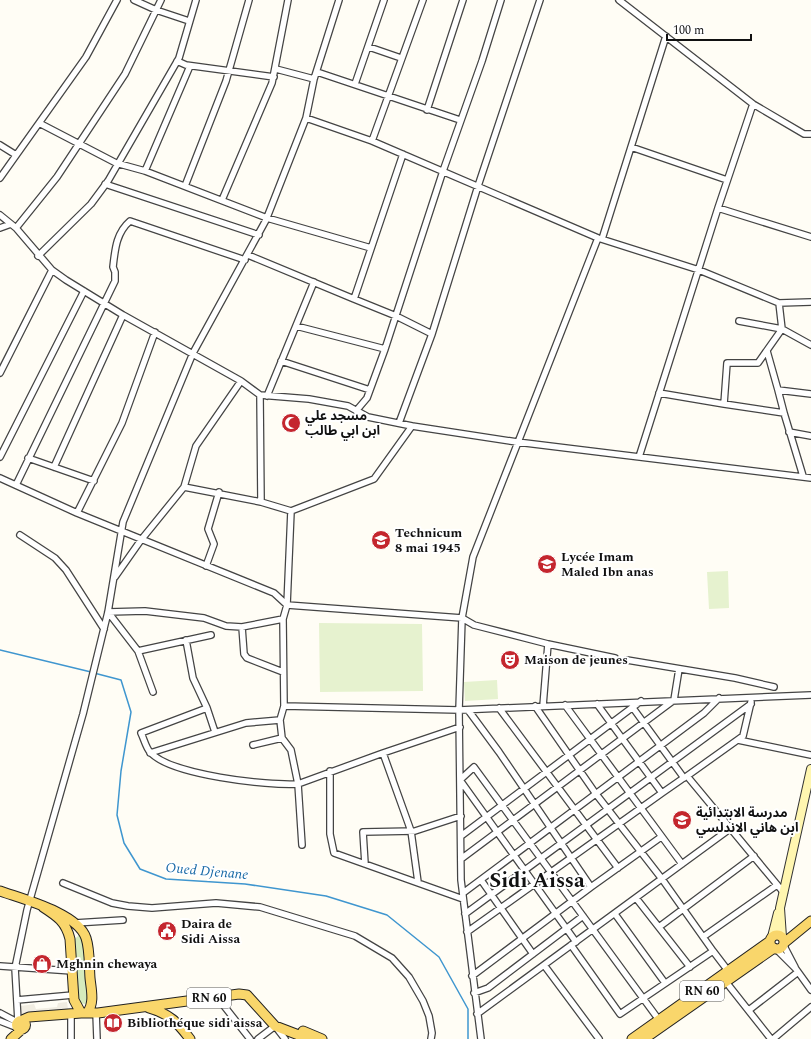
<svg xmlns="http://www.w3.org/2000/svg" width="811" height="1039" viewBox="0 0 811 1039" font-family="Spectral,'Noto Sans Arabic',serif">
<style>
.green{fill:#d5ebbd}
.pitch{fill:#e6f2cf}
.plaza{fill:#f1ede2}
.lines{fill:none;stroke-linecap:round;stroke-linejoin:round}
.stream{stroke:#3f96cf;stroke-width:1.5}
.minor-casing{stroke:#444;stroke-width:8}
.secondary-casing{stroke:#333;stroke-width:10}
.primary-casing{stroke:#222;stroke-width:11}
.minor{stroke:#fff;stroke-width:5.5}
.secondary{stroke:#fff6b0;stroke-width:8}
.primary{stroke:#f9d66b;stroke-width:9}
.labels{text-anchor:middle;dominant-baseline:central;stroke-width:4;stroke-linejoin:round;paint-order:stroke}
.shield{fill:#fff;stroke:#585858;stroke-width:1}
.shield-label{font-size:12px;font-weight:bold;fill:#111}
.poi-label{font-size:13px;font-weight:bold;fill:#111;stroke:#fff;text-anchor:start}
.water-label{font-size:14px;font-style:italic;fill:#1768a6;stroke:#fff}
.town-label{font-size:21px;font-weight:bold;fill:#111;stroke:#fff}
</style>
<rect width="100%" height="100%" fill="#fffdf5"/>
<!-- green -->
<path class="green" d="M79,935l4,3 5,62 -3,4 -5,-1 -2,-4 -4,-59z"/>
<!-- pitch -->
<path class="pitch" d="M728,571l1,37 -20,1 -2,-37z
M319,623l103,1 1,67 -103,1z
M497,680l1,19 -33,2 -1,-19z"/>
<!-- plaza -->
<path class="plaza" d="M67,1002l1,7 -45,6 -3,-4 1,-5 13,-2 2,5 21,-2 1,-4z"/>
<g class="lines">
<!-- stream -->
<path class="stream" d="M0,650l91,22
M94,673l27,7 10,32 -10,59 -4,44 7,28 16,26 26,10 79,5 81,12 61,19 52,42 29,52v30"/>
<!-- minor casing -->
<g class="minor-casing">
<path id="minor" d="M134,0l22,10 33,11
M619,0l134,104 -35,104 -79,249
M369,47l32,11
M177,61l9,4 88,12
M276,69l38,10
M317,72l143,48
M355,84l29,-84
M753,104l51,30h7
M427,110l36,-110
M306,118l66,23 226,97 101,32 80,33 32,-1
M39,123l77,40 29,8 122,47 104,30
M372,141l51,-141
M0,145l16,10
M631,147l96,33
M145,171l45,-105
M0,178l86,-121 31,-57
M105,184l154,51
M185,186l41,-105 23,-81
M222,200l50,-117 16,-83
M718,208l93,29
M0,215l16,13 36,42 14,10 57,35 118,66 19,14 49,4 39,7 20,11 44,9
M0,228l11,-4
M16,228l41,-51 68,-103 36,-74
M602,239l64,-203
M248,255l106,44 49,-145
M38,256l53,-52 17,-23 71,-123 17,-58
M354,299l42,17 36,18
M779,303l3,26 -24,34h-31l-3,41 60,9 19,63
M739,321l43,8 29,16
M296,326l89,23
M767,351l11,39 33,4
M281,361l89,29
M0,373l52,-103
M241,381l-45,65 -12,41 77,15
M778,390l6,23
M659,393l65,11
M260,395l1,107 30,9 83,-32 38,-53 105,16 294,36
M267,396l47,-114
M356,411l11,-13 18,-49 58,-178 39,-110 19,-61
M399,423l33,-89 46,-148 62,-186
M789,432l22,4
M0,457l84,-166
M28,458l66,23
M54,467l69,-152
M0,478l77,35 197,80 13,12 175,13 12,7 74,19 67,14
M16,485l99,-204v-9l-2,-5c2,-17 3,-34 17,-46l115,39
M291,511l-4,94 -4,14 1,87 175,4 352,-15
M77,513l45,-90 33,-91
M20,535l35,23 11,12 38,59
M206,566l8,-22 -6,-15 11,-37
M115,577l26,-37 43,-53
M108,612l37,-1 59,7 22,8 16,1 41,-8
M108,612l30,39 15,41
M242,627l2,27 3,4 36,14
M186,640l7,38 14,30 8,24
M138,651l73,-16
M627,660l108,18 39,9
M751,702l-8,34 -56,40 97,117
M565,705l117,159
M535,706l61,88 66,85 51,72 -93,63 -49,-69
M543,706l5,-62
M207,708l-66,25c3,6 5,15 9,19 20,23 118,34 148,32l-7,-34 -9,-12 -2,-18 4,-14
M499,708l119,160
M633,708l51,70
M468,710l31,42 92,135 70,-50
M738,740l73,15
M253,745l29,-7
M150,753l96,-30 34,-3
M383,753l77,-26
M330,771v63l4,19 129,46
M662,793l23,-16
M461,836l180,-135
M302,845l-4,-61 85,-31 28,78 7,51
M461,859l213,-159 5,-31
M365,864l-2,-32 52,-1 46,-15
M481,880l52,74
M63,883l49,20 16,3 24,2 64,-5 44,4 95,29 37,22 17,19 14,24 6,15 3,17 -1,6
M463,893l241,-180 15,-15
M636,898l54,69
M465,914l286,-210
M615,914l50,69
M75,923l48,-3
M659,927l95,-71
M467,932l195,-139 -65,-89
M703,937l74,-52
M576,942l-116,-162 14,-13 185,253
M783,944l12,23
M775,948l21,21 15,21
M713,951l16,21
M544,965l55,74
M0,966l72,5
M472,976l119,-89
M726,982l45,57
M474,993l14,-5 95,-72
M217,997l33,42
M17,1000l56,-5
M749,1010l49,-38
M0,1013l17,9
M71,1013v26
M96,1013l1,26
M477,1014l254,-186
M0,1021l18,7
M18,1021l-3,-53 12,-58 56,-196 25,-102 15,-90 70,-169 73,-133 40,-102 8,-39 25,-79
M258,1039l17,-13 10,13
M481,1039l-20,-159 -2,-170 3,-92 11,-61 125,-319
M773,1039l38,-32"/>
</g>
<!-- secondary casing -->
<g class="secondary-casing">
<path id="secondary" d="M772,937l6,-24
M782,937l-2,-29 31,-139"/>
</g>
<!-- primary casing -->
<g class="primary-casing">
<path id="primary" d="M0,891c22,8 78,22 86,47 4,12 3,27 4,40 1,11 5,25 -3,35h-6l-7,-13 -4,-61c-4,-17 -13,-23 -27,-32
M770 942a7 7 0 1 1 14 0a7 7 0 1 1-14 0Z
M784,943l27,-22
M149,1008c21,6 28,14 41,31
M87,1013h11l141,-19 8,1 28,31 34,13
M16.5 1025a4.5 4.5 0 1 1 9 0a4.5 4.5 0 1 1-9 0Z
M20,1021l9,-4 52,-4
M303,1031l19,8
M11,1039l11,-10
M632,1039l138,-98
M644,1039l130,-91"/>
</g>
<!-- minor -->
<use href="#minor" class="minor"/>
<!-- secondary -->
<use href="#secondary" class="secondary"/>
<!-- primary -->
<use href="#primary" class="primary"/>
</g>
<!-- icons -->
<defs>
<g id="mosque-disc" transform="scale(1)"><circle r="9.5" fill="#c4262e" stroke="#fff"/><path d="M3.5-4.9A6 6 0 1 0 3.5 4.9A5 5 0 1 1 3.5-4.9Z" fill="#fff"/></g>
<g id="school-disc" transform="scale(1)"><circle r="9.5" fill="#c4262e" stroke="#fff"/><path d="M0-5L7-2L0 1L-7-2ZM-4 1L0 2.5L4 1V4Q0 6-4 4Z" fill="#fff"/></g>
<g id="theatre-disc" transform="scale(1)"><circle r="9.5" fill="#c4262e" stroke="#fff"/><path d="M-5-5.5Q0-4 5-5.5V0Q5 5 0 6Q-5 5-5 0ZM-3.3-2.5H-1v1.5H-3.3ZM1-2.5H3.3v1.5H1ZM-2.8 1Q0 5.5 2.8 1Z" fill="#fff"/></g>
<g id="civic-disc" transform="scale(1)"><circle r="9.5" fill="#c4262e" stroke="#fff"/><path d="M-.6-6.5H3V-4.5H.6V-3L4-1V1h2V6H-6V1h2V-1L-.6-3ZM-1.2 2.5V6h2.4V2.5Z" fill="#fff"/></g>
<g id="shop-disc" transform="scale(1)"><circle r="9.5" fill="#c4262e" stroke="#fff"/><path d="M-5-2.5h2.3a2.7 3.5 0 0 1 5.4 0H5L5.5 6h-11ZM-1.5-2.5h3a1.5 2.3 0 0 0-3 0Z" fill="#fff"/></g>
<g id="library-disc" transform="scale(1)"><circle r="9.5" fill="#c4262e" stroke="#fff"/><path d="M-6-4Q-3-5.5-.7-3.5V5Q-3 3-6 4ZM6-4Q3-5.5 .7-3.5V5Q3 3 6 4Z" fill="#fff"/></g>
</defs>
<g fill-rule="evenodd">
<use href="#mosque-disc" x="291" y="423"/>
<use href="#school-disc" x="381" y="540"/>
<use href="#school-disc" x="547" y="564"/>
<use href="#theatre-disc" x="510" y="660"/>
<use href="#school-disc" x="682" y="820"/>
<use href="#civic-disc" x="167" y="931"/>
<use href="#shop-disc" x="42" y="964"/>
<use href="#library-disc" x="113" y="1023"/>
</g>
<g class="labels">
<!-- shield labels -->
<g class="shield">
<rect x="680" y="981" width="44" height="20" rx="3"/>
<rect x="187" y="988" width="44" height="20" rx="3"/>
</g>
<g class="shield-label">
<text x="702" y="991">RN 60</text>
<text x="209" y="998">RN 60</text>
</g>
<!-- poi labels -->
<g class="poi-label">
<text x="305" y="416">مسجد علي<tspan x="305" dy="15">ابن ابي طالب</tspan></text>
<text x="395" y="533">Technicum<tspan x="395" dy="15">8 mai 1945</tspan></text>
<text x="561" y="557">Lycée Imam<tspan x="561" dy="15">Maled Ibn anas</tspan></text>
<text x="524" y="660">Maison de jeunes</text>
<text x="696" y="813">مدرسة الابتدائية<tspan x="696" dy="15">ابن هاني الاندلسي</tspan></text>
<text x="181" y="924">Daira de<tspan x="181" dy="15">Sidi Aissa</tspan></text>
<text x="56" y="964">Mghnin chewaya</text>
<text x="127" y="1023">Bibliothéque sidi aissa</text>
</g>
<!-- water labels -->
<g class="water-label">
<text transform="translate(207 871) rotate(5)">Oued Djenane</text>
</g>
<!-- town labels -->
<g class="town-label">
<text x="537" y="881">Sidi Aissa</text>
</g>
</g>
<!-- scale -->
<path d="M667 34v6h84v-6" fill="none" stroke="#111111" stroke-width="2"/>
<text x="673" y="34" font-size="12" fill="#111111" stroke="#ffffff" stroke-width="3" paint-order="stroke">100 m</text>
</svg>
